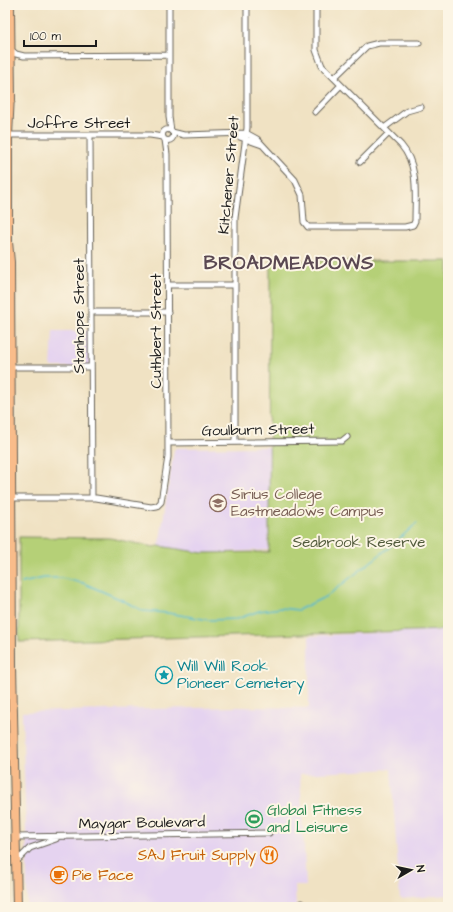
<svg xmlns="http://www.w3.org/2000/svg" width="453" height="912" viewBox="0 0 453 912" font-family="'Architects Daughter',sans-serif">
<style>
.built{fill:#e5d3f0}
.green{fill:#b5d077;stroke:#68764a}
.lines{fill:none;stroke-linecap:round;stroke-linejoin:round}
.stream{stroke:#51b9ce;stroke-width:1.5}
.minor-casing{stroke:#666156;stroke-width:7}
.primary-casing{stroke:#666156;stroke-width:10}
.minor{stroke:#fff;stroke-width:5}
.primary{stroke:#f9bc8a;stroke-width:8}
.labels{text-anchor:middle;dominant-baseline:central;stroke-width:4;stroke-linejoin:round;paint-order:stroke}
.street-label{font-size:15px;fill:#1c1c1c;stroke:#fcf5e5}
.education-label{font-size:15px;fill:#785e54;stroke:#fcf5e5;text-anchor:start}
.park-label{font-size:15px;fill:#525b3c;stroke:#fcf5e5}
.culture-label{font-size:15px;fill:#0d838f;stroke:#fcf5e5;text-anchor:start}
.leisure-label{font-size:15px;fill:#27864d;stroke:#fcf5e5;text-anchor:start}
.food-label{font-size:15px;fill:#c56008;stroke:#fcf5e5;text-anchor:end}
.district-label{font-size:19px;font-weight:bold;letter-spacing:1px;fill:#5a4852;stroke:#fcf5e5}
</style>
<rect width="100%" height="100%" fill="#fcf5e5"/>
<filter id="ink" filterUnits="userSpaceOnUse"><feTurbulence type="fractalNoise" baseFrequency=".025" numOctaves="2"/><feDisplacementMap in="SourceGraphic" scale="8" xChannelSelector="R" yChannelSelector="G"/><feConvolveMatrix kernelMatrix="1 2 1 2 8 2 1 2 1" color-interpolation-filters="sRGB"/></filter>
<filter id="wash" filterUnits="userSpaceOnUse"><feTurbulence type="fractalNoise" baseFrequency=".012" numOctaves="4" result="noise"/><feDisplacementMap in="SourceGraphic" scale="16" xChannelSelector="R" yChannelSelector="G"/><feGaussianBlur stdDeviation="0.9" result="paint"/><feColorMatrix in="noise" values="0 0 0 0 0 0 0 0 0 0 0 0 0 0 0 0 0 1.4 0 .05"/><feComposite in="paint" operator="in"/></filter>
<g filter="url(#wash)">
<rect width="100%" height="100%" fill="#f0e2c3"/>
<!-- built -->
<path class="built" d="M53,331h38v36h-40z
M271,447l-3,103 -65,3 -44,-7 15,-96 2,-2z
M448,630v265l-48,4 -9,-130 -91,5 6,112h-11l1,21h-269v-48l-5,-147 216,-5 71,1v-72z"/>
<!-- green -->
<path class="green" d="M270,261h178v369l-429,12v-105l91,1 43,9 6,-1 44,7 66,-1z"/>
<g class="lines">
<!-- stream -->
<path class="stream" d="M22,583l22,-5h17l22,5 39,17 21,11 25,2 41,7 28,-1 22,-8 22,-3 17,2 29,-14 64,-50 26,-23"/>
</g>
</g>
<g filter="url(#ink)">
<g class="lines">
<!-- minor casing -->
<g class="minor-casing">
<path id="minor" d="M169,5v112l2,14
M10,49l6,5 8,2 145,-1
M334,78l33,-32 12,-3h40
M315,112l26,-27
M384,128l23,-17 14,-4
M162.5 135a5.5 5.5 0 1 1 11 0a5.5 5.5 0 1 1-11 0Z
M172,132l12,3 62,-2 11,6 38,41 7,15 2,27 4,5h97l8,-2 2,-4c0,-27 4,-55 -14,-76l-79,-79 -6,-16v-45
M8,135h142l13,2
M90,135l2,363
M234,135l28,10
M360,162l29,-29
M168,285h67
M91,312h77
M11,367h80
M235,442v-224l12,-90v-123
M168,443l174,-2 5,-4
M11,498h85l55,9 6,-1 4,-4 7,-45 -1,-303 -2,-14
M16,837l253,-4
M17,861l13,-13 26,-9
M301,903v4"/>
</g>
<!-- primary casing -->
<g class="primary-casing">
<path id="primary" d="M10,5l1,95
M10,95l-2,40v107l2,20 2,403 5,242"/>
</g>
<!-- minor -->
<use href="#minor" class="minor"/>
<!-- primary -->
<use href="#primary" class="primary"/>
</g>
</g>
<!-- icons -->
<defs>
<g id="school-ring" transform="scale(0.9)"><circle r="9.5" fill="#fcf5e5" stroke="#8d6e63" stroke-width="1.5"/><path d="M0-5L7-2L0 1L-7-2ZM-4 1L0 2.5L4 1V4Q0 6-4 4Z" fill="#8d6e63"/></g>
<g id="sight-ring" transform="scale(0.9)"><circle r="9.5" fill="#fcf5e5" stroke="#0f9aa8" stroke-width="1.5"/><path d="M0-6L1.8-2.2L6-1.7L2.9 1.2L3.7 5.4L0 3.3L-3.7 5.4L-2.9 1.2L-6-1.7L-1.8-2.2Z" fill="#0f9aa8"/></g>
<g id="stadium-ring" transform="scale(0.9)"><circle r="9.5" fill="#fcf5e5" stroke="#2e9e5b" stroke-width="1.5"/><path d="M0-5a6.5 5 0 1 0 0 10a6.5 5 0 1 0 0-10ZM-3.5-1.8h7v3.6h-7Z" fill="#2e9e5b"/></g>
<g id="restaurant-ring" transform="scale(0.9)"><circle r="9.5" fill="#fcf5e5" stroke="#e8710a" stroke-width="1.5"/><path d="M-5-6h1v4h1v-4h1v4h1v-4h1v5L-1.5 .5V6h-2V.5L-5-1ZM5-6V6H3V1.5H1.5Q1.5-4 5-6Z" fill="#e8710a"/></g>
<g id="cafe-ring" transform="scale(0.9)"><circle r="9.5" fill="#fcf5e5" stroke="#e8710a" stroke-width="1.5"/><path d="M-5.5-4.5H6V0H3Q3 3.5 0 3.5H-2.5Q-5.5 3.5-5.5 0ZM3-3.2v2h1.7v-2ZM-6 4.5H4V6H-6Z" fill="#e8710a"/></g>
</defs>
<g fill-rule="evenodd">
<use href="#school-ring" x="218" y="503"/>
<use href="#sight-ring" x="164" y="675"/>
<use href="#stadium-ring" x="254" y="819"/>
<use href="#restaurant-ring" x="269" y="855"/>
<use href="#cafe-ring" x="59" y="875"/>
</g>
<g class="labels">
<!-- street labels -->
<g class="street-label">
<text x="79" y="123">Joffre Street</text>
<text transform="translate(229 175) rotate(-85)">Kitchener Street</text>
<text transform="translate(79 316) rotate(-90)">Stanhope Street</text>
<text transform="translate(156 331) rotate(-90)">Cuthbert Street</text>
<text transform="translate(258 430) rotate(-1)">Goulburn Street</text>
<text transform="translate(142 823) rotate(-1)">Maygar Boulevard</text>
</g>
<!-- education labels -->
<g class="education-label">
<text x="231" y="494">Sirius College<tspan x="231" dy="17">Eastmeadows Campus</tspan></text>
</g>
<!-- park labels -->
<g class="park-label">
<text x="359" y="542">Seabrook Reserve</text>
</g>
<!-- culture labels -->
<g class="culture-label">
<text x="177" y="666">Will Will Rook<tspan x="177" dy="17">Pioneer Cemetery</tspan></text>
</g>
<!-- leisure labels -->
<g class="leisure-label">
<text x="267" y="810">Global Fitness<tspan x="267" dy="17">and Leisure</tspan></text>
</g>
<!-- food labels -->
<g class="food-label">
<text x="256" y="855">SAJ Fruit Supply</text>
<text x="72" y="875" text-anchor="start">Pie Face</text>
</g>
<!-- district labels -->
<g class="district-label">
<text x="289" y="263">BROADMEADOWS</text>
</g>
</g>
<!-- margin -->
<rect width="453" height="912" fill="none" stroke="#fcf5e5" stroke-width="20"/>
<!-- north arrow -->
<g transform="translate(411 870) rotate(81)" stroke="#fcf5e5" stroke-width="3" paint-order="stroke">
<path d="M0-3L7 15L0 10L-7 15Z" fill="#1c1c1c"/>
<text y="-6" font-size="11" font-weight="bold" text-anchor="middle" fill="#1c1c1c">N</text>
</g>
<!-- scale -->
<path d="M24 40v6h72v-6" fill="none" stroke="#1c1c1c" stroke-width="2"/>
<text x="30" y="40" font-size="12" fill="#1c1c1c" stroke="#fcf5e5" stroke-width="3" paint-order="stroke">100 m</text>
</svg>
